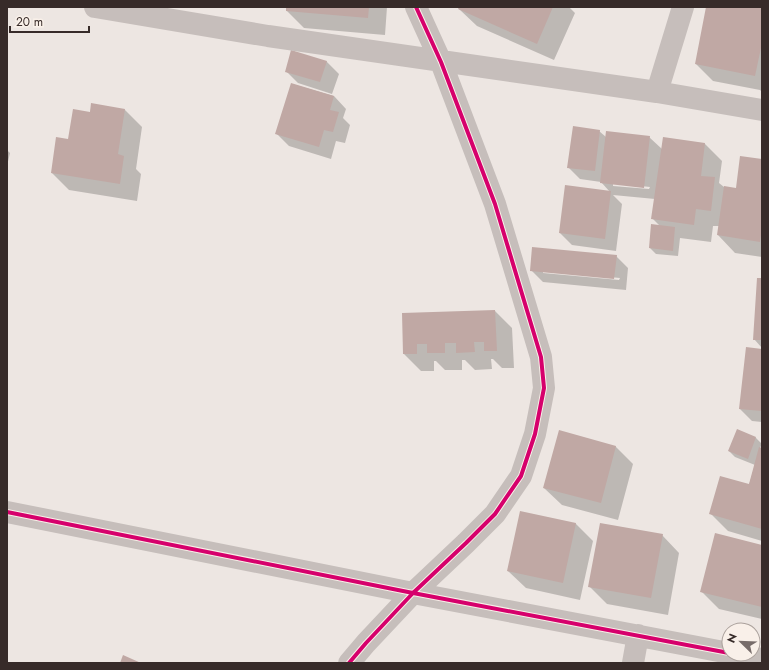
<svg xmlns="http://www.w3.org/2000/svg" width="769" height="670" viewBox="0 0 769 670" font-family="Jost,sans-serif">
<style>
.shadow{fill:#0003;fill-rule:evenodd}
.building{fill:#c0a8a4}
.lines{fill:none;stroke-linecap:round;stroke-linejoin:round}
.minor{stroke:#c6bebb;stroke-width:22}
.cycleway-casing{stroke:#f9f0e9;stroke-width:6}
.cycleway{stroke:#d6006c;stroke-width:4}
</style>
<rect width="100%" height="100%" fill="#ede6e2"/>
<!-- shadow -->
<path class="shadow" d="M287,7h100l-2,28 -81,-7 -17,-17z
M460,7h109l6,6 -21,47 -77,-34 -18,-17z
M707,7h55v85l-2,-2 -47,-9 -17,-17z
M326,61l13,13 -7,20 -34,-11 -12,-12z
M292,84l42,12 12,13 -3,9 7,7 -5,18 -9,-2 -5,18 -42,-13 -12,-12z
M92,104l33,6 17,17 -6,42 5,5 -4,27 -68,-11 -17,-17 17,-32 21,-28z
M599,131l7,6h43l13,12 43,-5 17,17 -3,22 5,4 12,3 26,-30v97l-27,-4 -17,-18 1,-9h-6l-2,16 -31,-4 -2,18 -22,-2 -6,-6 10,-22 -7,-7 2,-20 -42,-4 9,9 -6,47 -44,-6 -12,-12 50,-41 -9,-10 -21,-3 -12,-12zM613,183l37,4 -1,2 -36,-3z
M7,150l3,3 -3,13z
M616,256l12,12 -2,22 -83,-8 -12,-12zM543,271l77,7 -1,2 -76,-7z
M762,279v69l-8,-9z
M495,311l17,17 2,40h-12l-9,-9h-2l1,10 -17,1 -10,-10h-3v10h-17l-9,-9h-2v10h-13l-17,-17 -1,-40z
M762,350v72l-10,-1 -12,-12z
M738,430l18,8 6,6 -2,4 2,1v92l-34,-10 -17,-17 38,-29 6,-20 -20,-8 -6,-6z
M615,446l18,18 -15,56 -56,-15 -18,-17z
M575,523l18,18 -13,59 -54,-12 -18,-17z
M662,535l17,18 -11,62 -61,-11 -17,-17z
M762,546v73l-43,-10 -18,-18z"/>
<!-- building -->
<path class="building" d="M286,7h83l-1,11 -82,-7z
M459,7h94l-16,37 -79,-35z
M706,7h56v36l-7,33 -60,-12z
M291,50l36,11 -7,21 -35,-10z
M291,83l43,13 -4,14 9,2 -6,20 -9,-2 -5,17 -44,-13z
M91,103l34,6 -7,45 6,2 -4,28 -69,-11 5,-36 12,2 5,-30 17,3z
M573,126l27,4 -5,41 -28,-3z
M606,131l44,5 -6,52 -44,-5z
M663,137l42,6 -4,33 14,1 -4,34 -15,-2 -2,16 -43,-6z
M740,156l22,3v69l-2,14 -43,-7 7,-49 12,2z
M565,185l46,6 -6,48 -46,-6z
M651,224l24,3 -2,24 -24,-3z
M532,247l85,8 -3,24 -84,-8z
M757,278h5v62h-9z
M495,310l2,41h-13v-9h-10l1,10 -19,1v-10h-11v10h-18v-9h-10v10h-14l-1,-41z
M746,347l16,2v62l-23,-2z
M737,429l19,8 -8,22 -20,-8z
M559,430l57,16 -15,57 -58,-15z
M759,447l3,1v81l-53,-15 11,-38 29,8z
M520,511l56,12 -13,60 -56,-12z
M600,523l63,11 -12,64 -63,-11z
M715,533l47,12v62l-62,-15z
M123,655l18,8h-21z"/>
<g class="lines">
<!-- minor -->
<path class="minor" d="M95,7l173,29 389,56 105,18
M657,92l26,-85
M7,512l406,81 316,60
M735,654l27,5
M349,663l17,-20 47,-50 53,-50 29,-29 26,-38 14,-42 9,-46 -3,-31 -46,-153 -54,-142 -25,-55
M633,663l5,-28"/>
<!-- cycleway casing -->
<g class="cycleway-casing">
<path id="cycleway" d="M7,512l406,81 316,60
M349,663l17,-20 47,-50 53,-50 29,-29 26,-38 14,-42 9,-46 -3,-31 -46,-153 -54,-142 -25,-55"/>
</g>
<!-- cycleway -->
<use href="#cycleway" class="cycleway"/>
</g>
<!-- border -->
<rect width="769" height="670" fill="none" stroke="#372b29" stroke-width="16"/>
<!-- north arrow -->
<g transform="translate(741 642) rotate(293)"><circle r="19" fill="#f9f0e9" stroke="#aba19c"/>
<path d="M0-3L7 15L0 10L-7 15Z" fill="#776c6a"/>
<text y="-6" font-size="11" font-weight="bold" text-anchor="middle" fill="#372b29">N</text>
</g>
<!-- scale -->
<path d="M10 26v6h79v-6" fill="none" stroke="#372b29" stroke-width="2"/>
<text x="16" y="26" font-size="12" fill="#372b29" stroke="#f9f0e9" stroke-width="3" paint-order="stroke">20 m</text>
</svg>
